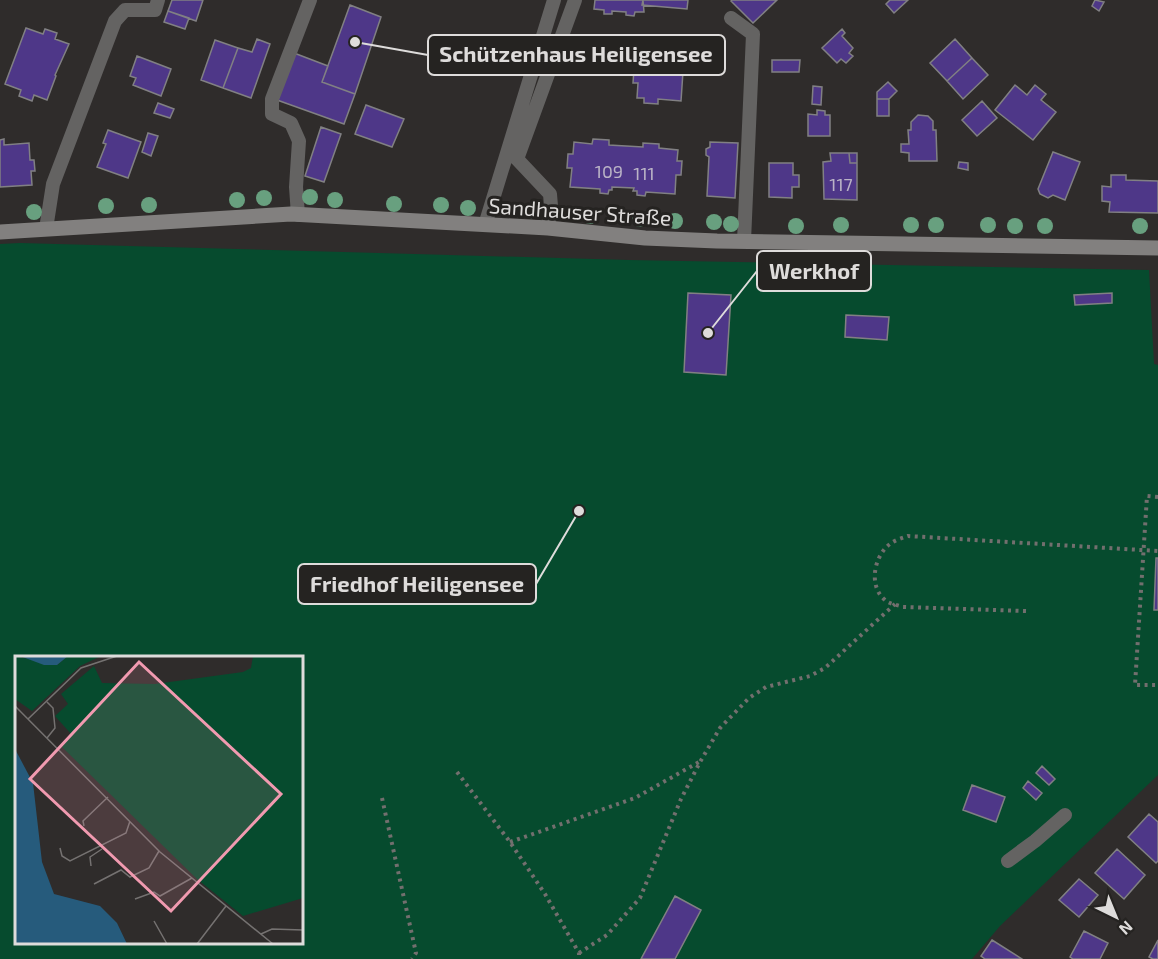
<svg xmlns="http://www.w3.org/2000/svg" width="1158" height="959" viewBox="0 0 1158 959" font-family="'Exo 2',sans-serif">
<style>
.green{fill:#064b2e;fill-rule:evenodd}
.building{fill:#4e3788;stroke:#818083;stroke-width:1.5}
.lines{fill:none;stroke-linecap:round;stroke-linejoin:round}
.path{stroke:#726f6e;stroke-width:4;stroke-dasharray:3 4.5;stroke-linecap:butt}
.lane{stroke:#646362;stroke-width:14}
.secondary{stroke:#82807f;stroke-width:15}
.tree{fill:#68a07f}
.labels{text-anchor:middle;dominant-baseline:central;stroke-width:6;stroke-linejoin:round;paint-order:stroke}
.number-label{font-size:18px;fill:#bab3c6}
.street-label{font-size:21px;fill:#dedcdb;stroke:#252321}
.inset-road{fill:none;stroke:#757271;stroke-width:1.5}
.view{fill:#f19ab0;fill-opacity:0.15;stroke:#f19ab0;stroke-width:3}
.inset-edge{fill:none;stroke:#dedcdb;stroke-width:3}
.leader{fill:none;stroke:#dedcdb;stroke-width:2}
.callout-dot{fill:#dedcdb;stroke:#252321;stroke-width:2}
.callout{fill:#252321;stroke:#dedcdb;stroke-width:2}
.callout-label{font-size:22px;text-anchor:middle;font-weight:bold;fill:#dedcdb}
</style>
<rect width="100%" height="100%" fill="#2f2c2b"/>
<!-- green -->
<path class="green" d="M20,243l609,17 520,10 5,94 4,1v410l-158,151 -28,33h-972v-715zM16,658h286v284h-286z"/>
<!-- building -->
<path class="building" d="M172,0h31l-7,21 -28,-10z
M595,0h48l1,12h-9l-1,4 -8,-1v-3l-14,-1v3h-8v-4l-10,-1z
M643,0h45l-1,9 -45,-4z
M732,0h45l-24,23 -22,-22z
M890,0h18l-14,13 -8,-9z
M1095,0l9,2 -5,9 -7,-5z
M350,5l31,12 -26,77 -33,-12z
M168,11l21,7 -4,11 -21,-7z
M26,28l17,6 2,-5 12,4 -2,6 14,5 -14,31 1,1 -9,24 -13,-5 -2,6 -13,-5 2,-6 -16,-6z
M842,29l3,4 -3,3 11,12 -4,5 4,3 -7,7 -5,-4 -4,4 -15,-15z
M257,39l13,5 -19,54 -28,-10 15,-40 14,4z
M955,39l17,19 -25,23 -17,-18z
M215,40l23,8 -15,40 -22,-8z
M648,50l14,1 -1,4 23,2 -3,44 -23,-2v5l-14,-1v-5h-7l1,-15h-5l1,-14h5l1,-15h7z
M294,53l34,13 -6,16 33,12 -11,30 -67,-24z
M137,56l34,13 -10,27 -28,-11 3,-7 -6,-2z
M972,58l16,17 -25,24 -16,-18z
M772,60h28l-1,12h-27z
M888,82l9,9 -8,8h-12v-7z
M1015,85l12,10 8,-10 11,9 -5,6 15,12 -23,28 -38,-30z
M813,86l9,1 -1,18 -9,-1z
M877,99h12v17h-12z
M982,101l15,17 -20,18 -15,-16z
M158,103l16,6 -4,9 -16,-5z
M366,105l38,14 -12,28 -37,-13z
M817,110l8,1v4h5v21h-22v-22l9,1z
M918,115l10,1 5,5v9h3l1,31h-28v-8l-8,-1v-8h8l-1,-14h3v-8z
M321,127l20,7 -17,48 -19,-6z
M108,130l33,12 -13,36 -31,-11 9,-23 -3,-1z
M148,133l10,3 -7,20 -9,-4z
M4,139v6l25,-2 1,17h4l1,11h-4l1,14 -32,2v-47z
M593,139l16,1v5l34,2v-4l16,1v4l19,2 -1,11h5l-1,14h-5l-1,19 -29,-2 -1,4 -8,-1v-4h-4l1,-3 -22,-1v3h-3l-1,4 -8,-1v-4l-30,-2 2,-19h-5l1,-14h5l1,-12 18,2z
M710,142l28,1 -3,55 -28,-2 2,-39 -3,-2v-6l4,-2z
M1053,152l27,10 -15,38 -12,-5 -5,3 -8,-4 -2,-5z
M830,153h19l1,10h7v37l-33,-1 -1,-37 8,-1z
M849,153h8v10h-7z
M959,162l9,1v7l-10,-2z
M769,163h24v12h6v12h-7v11l-23,-1z
M1111,175h15v5l32,1v32l-49,-1 1,-10 -8,-1v-15l9,1z
M688,293l43,2 -5,80 -42,-3z
M1112,293v10l-37,2 -1,-10z
M846,315l43,2 -2,23 -42,-3z
M1156,558h2v52h-4z
M1042,766l13,13 -6,6 -13,-12z
M1028,781l14,12 -6,7 -13,-12z
M972,785l33,12 -9,25 -33,-12z
M1149,814l9,8v39l-2,2 -28,-26z
M1117,849l28,26 -21,24 -29,-26z
M1079,879l19,16 -19,22 -20,-17z
M675,896l26,14 -26,49h-34z
M1084,931l24,12 -8,16h-27l-3,-2z
M992,940l30,19h-37l-4,-3z
M1158,940v19h-5l-4,-2z"/>
<g class="lines">
<!-- path -->
<path class="path" d="M1158,497l-11,-1 -12,189h23
M1026,611l-123,-4c-5,-2 -14,-3 -18,-7 -17,-14 -11,-44 5,-56 5,-4 12,-6 18,-8l250,15
M457,772l53,70 35,52 34,59v6
M382,798l34,155 -4,6
M510,842l125,-44 64,-36
M579,953l28,-18 33,-37 41,-99 19,-37 20,-34 29,-30 17,-11 44,-11 15,-8 70,-64"/>
<!-- lane -->
<path class="lane" d="M731,18l22,16 -9,207
M298,215l-2,-28 3,-46 -8,-18 -19,-9v-15l38,-99
M485,225l69,-225
M548,228l3,-22 -1,-12 -33,-35 58,-159
M46,229l7,-45 62,-163 10,-11h30l3,-10
M1008,861l27,-20 30,-26"/>
<!-- secondary -->
<path class="secondary" d="M0,232l291,-18 257,14 97,10 72,3 441,7"/>
</g>
<!-- trees -->
<g class="tree">
<circle cx="310" cy="197" r="8"/>
<circle cx="264" cy="198" r="8"/>
<circle cx="237" cy="200" r="8"/>
<circle cx="335" cy="200" r="8"/>
<circle cx="394" cy="204" r="8"/>
<circle cx="149" cy="205" r="8"/>
<circle cx="441" cy="205" r="8"/>
<circle cx="106" cy="206" r="8"/>
<circle cx="468" cy="208" r="8"/>
<circle cx="532" cy="211" r="8"/>
<circle cx="34" cy="212" r="8"/>
<circle cx="590" cy="216" r="8"/>
<circle cx="640" cy="219" r="8"/>
<circle cx="675" cy="221" r="8"/>
<circle cx="714" cy="222" r="8"/>
<circle cx="731" cy="224" r="8"/>
<circle cx="841" cy="225" r="8"/>
<circle cx="911" cy="225" r="8"/>
<circle cx="936" cy="225" r="8"/>
<circle cx="988" cy="225" r="8"/>
<circle cx="796" cy="226" r="8"/>
<circle cx="1015" cy="226" r="8"/>
<circle cx="1045" cy="226" r="8"/>
<circle cx="1140" cy="226" r="8"/>
</g>
<g class="labels">
<!-- number labels -->
<g class="number-label">
<text x="609" y="171">109</text>
<text x="644" y="173">111</text>
<text x="841" y="184">117</text>
</g>
<!-- street labels -->
<g class="street-label">
<text transform="translate(580 211) rotate(4)">Sandhauser Straße</text>
</g>
</g>
<!-- overview -->
<g transform="translate(15 656)">
<rect width="288" height="288" fill="#2f2c2b"/>
<path d="M0,0l42,9 11,-9h33l-21,10 -48,45 -17,-12zM238,0h50v242l-60,18 -46,-37 -135,-132 10,-12 -17,-19 13,-12 -7,-10 33,-28 8,17 53,1 88,-12 8,-4z" fill="#064b2e"/>
<path d="M5,0h48l-11,9h-13zM0,93l18,34 9,79 12,32 46,12 17,17 10,21h-112z" fill="#265b7c"/>
<path class="inset-road" d="M32,46l6,6 2,20 -8,10M0,50l145,146 113,92M13,63l53,-51 36,-12M69,170l-1,-5 25,-24M45,192l2,8 8,5 56,-28 4,-12M76,210l-1,-9 12,-8M79,228l27,-14 9,7 19,-9 10,-17M120,243l19,-7 6,4 32,-18M139,265l13,23M246,278l11,-5 31,1M182,288l29,-38"/>
<path class="view" d="M124,6l142,132 -110,117 -141,-132z"/>
<rect width="288" height="288" class="inset-edge"/>
</g>
<!-- callouts -->
<path class="leader" d="M355 42L428 55M708 333L757 271M579 511L536 584"/>
<g class="callout-dot">
<circle cx="355" cy="42" r="6"/>
<circle cx="708" cy="333" r="6"/>
<circle cx="579" cy="511" r="6"/>
</g>
<g class="callout">
<rect x="428" y="35" width="297" height="40" rx="6"/>
<rect x="757" y="251" width="114" height="40" rx="6"/>
<rect x="298" y="564" width="238" height="40" rx="6"/>
</g>
<g class="callout-label">
<text x="576" y="62">Schützenhaus Heiligensee</text>
<text x="814" y="279">Werkhof</text>
<text x="417" y="592">Friedhof Heiligensee</text>
</g>
<!-- north arrow -->
<g transform="translate(1116 917) rotate(137)" stroke="#252321" stroke-width="4.5" paint-order="stroke">
<path d="M0-4.5L10 22L0 15L-10 22Z" fill="#dedcdb"/>
<text y="-9" font-size="16" font-weight="bold" text-anchor="middle" fill="#dedcdb">N</text>
</g>
</svg>
